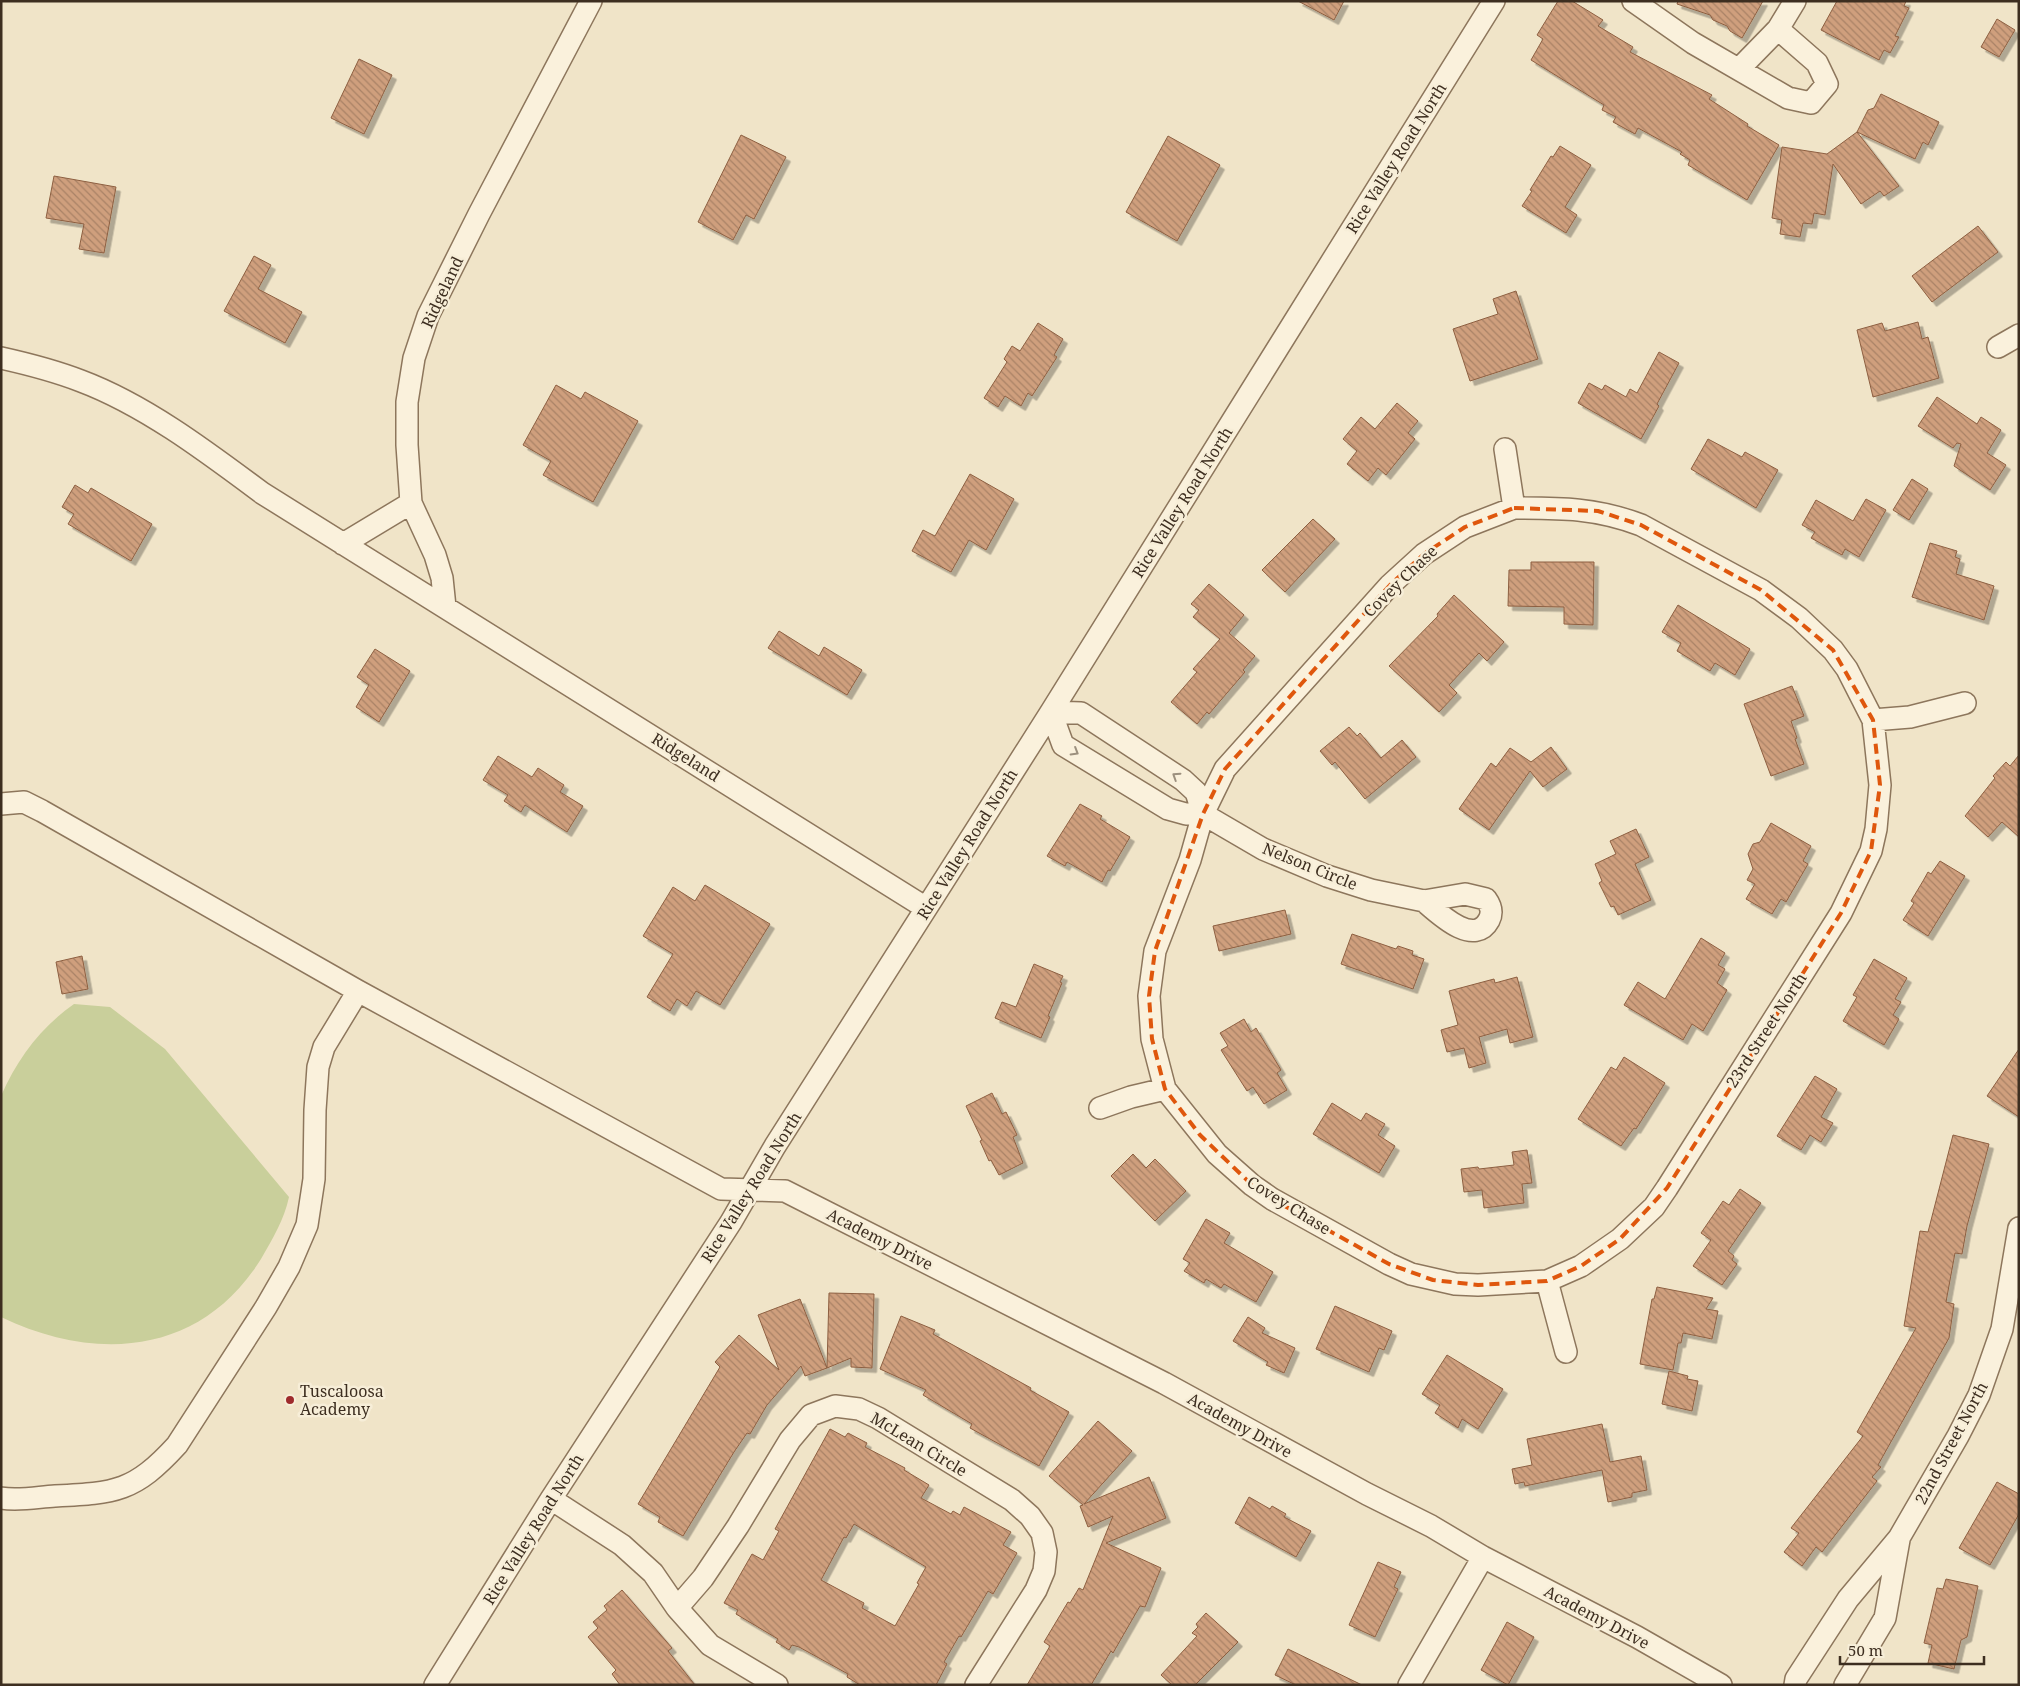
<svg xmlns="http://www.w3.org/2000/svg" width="2020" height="1686" viewBox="0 0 2020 1686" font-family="'Noto Serif',serif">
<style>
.pitch{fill:#c9cf9b}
.building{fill:url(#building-back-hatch);stroke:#8d5f41;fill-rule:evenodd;filter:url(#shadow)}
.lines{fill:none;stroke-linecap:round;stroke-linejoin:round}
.minor-casing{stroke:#8d765c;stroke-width:24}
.minor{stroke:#faf1dc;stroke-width:21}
.oneway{stroke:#9c907e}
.marked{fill:none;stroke:#df570d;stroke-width:4;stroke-dasharray:10 6;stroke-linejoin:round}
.poi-dot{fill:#9e2a2b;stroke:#f7eed8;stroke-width:2}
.labels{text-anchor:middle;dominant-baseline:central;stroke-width:5;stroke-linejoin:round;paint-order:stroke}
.street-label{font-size:16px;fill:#3d2e20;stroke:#f7eed8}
.poi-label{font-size:16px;fill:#3d2e20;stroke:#f7eed8;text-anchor:start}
</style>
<defs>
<pattern id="building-back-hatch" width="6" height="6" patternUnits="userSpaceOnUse" patternTransform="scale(1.25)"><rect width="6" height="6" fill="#cf9f7d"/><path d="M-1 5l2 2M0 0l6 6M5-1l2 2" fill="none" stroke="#a98266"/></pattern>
<filter id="shadow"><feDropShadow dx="4.5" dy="4.5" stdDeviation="0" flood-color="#0004"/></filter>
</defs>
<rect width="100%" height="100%" fill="#f0e4c8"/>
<!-- pitch -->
<path class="pitch" d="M74,1004l36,3 55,42 124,148c-5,23 -16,41 -28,62 -60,96 -164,104 -260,58v-221c17,-38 39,-68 73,-92z"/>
<!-- building -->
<path class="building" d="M1298,1h46l-10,19z
M1558,1h14l31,19 -5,6 35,21 -3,5 82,43 -3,4 39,25 -1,2 32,19 -32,55 -59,-35 2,-5 -10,-6 2,-2 -44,-24 -3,6 -22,-12 3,-5 -14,-7 2,-5 -73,-45 12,-21 -6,-4z
M1678,1h85l-21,37 -12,-7 -3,-5 -14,-6 -3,-5 -33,-11z
M1837,1h69l-2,5 5,2 -14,28 4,1 -9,16 -6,-3 -5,10 -58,-30z
M1997,19l18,11 -16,27 -18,-10z
M359,59l33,16 -28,59 -33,-16z
M1881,94l58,28 -11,23 -5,-3 -8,17 -58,-27 11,-22 6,-2z
M1857,132l42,54 -15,10 -4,-5 -19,13 -28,-40 -8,51 -11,-2 -2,11 -9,-1 -3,14 -20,-3 2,-14 -10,-2 10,-71 45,7z
M741,135l45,22 -32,62 -8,-4 -13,25 -35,-18z
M1168,136l52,29 -43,76 -51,-29z
M1560,146l31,19 -26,42 12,8 -11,18 -44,-27 10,-15 -2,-1 21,-34 2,1z
M54,176l62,11 -12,66 -25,-4 5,-25 -38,-6z
M1978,226l20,26 -66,50 -20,-26z
M254,256l17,9 -13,24 44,23 -17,31 -61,-32z
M1516,291l22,68 -68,22 -17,-52 45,-15 -5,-15z
M1918,322l4,17 6,-2 11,41 -66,19 -16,-67 25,-7 3,8z
M1038,323l25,16 -9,16 3,2 -25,39 -4,-3 -7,13 -16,-10 -7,11 -14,-9 23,-36 -3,-3 8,-13 8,5z
M1659,352l20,11 -22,41 2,2 -18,33 -63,-36 11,-20 13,7 3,-5 21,12 4,-8 7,4z
M556,385l25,14 4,-7 53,29 -45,81 -50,-27 8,-14 -28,-16z
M1937,397l40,27 4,-7 20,13 -14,23 19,12 -16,25 -36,-24 7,-22 -4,-1 -4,5 -35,-22z
M1397,403l21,18 -10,12 7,6 -29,36 -8,-7 -10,13 -21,-17 10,-13 -14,-12 18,-22 14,12z
M1708,439l34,18 3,-5 33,18 -22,38 -65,-39z
M970,474l44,25 -28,51 -17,-10 -18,32 -39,-21 11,-21 12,6z
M1912,479l16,10 -19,31 -16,-10z
M75,485l13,8 3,-5 61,36 -21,37 -63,-37 6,-10 -12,-7z
M1866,499l20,11 -27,47 -14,-8 -3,6 -31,-17 4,-6 -13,-7 14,-25 37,21z
M1313,519l22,20 -50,53 -23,-22z
M1930,543l27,8 -2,6 5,2 -4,15 38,12 -10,34 -72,-23z
M1531,562h63l-1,63 -29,-1v-17l-56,-1 1,-36h22z
M1209,584l35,31 -15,18 26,23 -12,14 2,2 -36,42 -2,-2 -10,12 -26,-22 26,-30 -4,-3 27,-30 -27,-22 6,-7 -8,-6z
M1454,595l50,47 -17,19 -8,-8 -30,32 8,8 -18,19 -50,-46 49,-50 -1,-2z
M1678,605l72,44 -15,26 -20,-12 -5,8 -33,-20 4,-8 -19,-11z
M779,631l40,25 5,-9 38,23 -15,25 -79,-47z
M375,649l35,22 -31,51 -23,-15 13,-22 -12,-8z
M1792,686l12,30 -13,5 6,17 -2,1 9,25 -33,12 -27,-72z
M1349,727l8,9 3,-3 21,25 21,-18 14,17 -51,42 -30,-37 -3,3 -12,-14z
M1551,747l16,22 -24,18 -13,-16 -41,59 -30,-21 32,-46 5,4 14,-19 21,14z
M2019,755v82l-17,-15 -14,15 -23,-21 30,-38 -2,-2 13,-14 4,4z
M498,756l34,21 6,-9 26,17 -4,7 23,14 -16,26 -42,-27 -4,7 -17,-11 4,-6 -25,-15z
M1080,804l22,12 -2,3 30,18 -20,34 -2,-1 -6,12 -35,-20 -2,4 -18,-10z
M1771,823l40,23 -8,15 5,3 -22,38 -5,-3 -9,15 -26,-15 9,-15 -8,-4 6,-11 -5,-15 5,-10 7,-2z
M1636,829l13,28 -14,7 16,36 -33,15 -4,-9 -3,1 -12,-24 3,-2 -7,-17 21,-10 -6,-13z
M1940,861l25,15 -37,60 -25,-16 11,-17 -3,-2 12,-20 5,-9 3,2z
M705,885l65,39 -50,81 -24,-14 -9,15 -10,-7 -7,12 -23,-14 26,-43 -30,-18 30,-49 22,14z
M1285,910l6,24 -72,17 -6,-25z
M1352,934l44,15 2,-3 15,5 -1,4 12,4 -11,30 -72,-25z
M1701,938l24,15 -7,12 7,4 -8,14 10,7 -24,41 -11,-7 -9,16 -59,-35 14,-23 27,17z
M82,956l6,33 -26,5 -6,-32z
M1874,959l33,19 -12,21 6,3 -8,13 6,4 -15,26 -41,-24 14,-24 -4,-2z
M1034,964l29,12 -3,6 2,1 -14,33 2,1 -9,21 -46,-20 7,-16 14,5z
M1517,977l16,60 -23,6 -3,-14 -28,8 7,26 -17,5 -5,-20 -17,4 -6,-22 17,-5 -9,-34 45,-12 1,4z
M1244,1019l7,13 5,-4 25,42 -4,3 10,17 -23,14 -11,-17 -6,4 -26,-41 7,-4 -8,-13z
M2019,1049v68l-32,-21z
M1624,1057l41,26 -29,46 -2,-1 -13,18 -43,-27 33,-52 5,3z
M1815,1076l22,13 -16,28 12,6 -12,19 -11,-7 -9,15 -24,-14z
M992,1093l10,21 4,-2 11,23 -4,2 10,26 -24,12 -8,-15 -2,1 -9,-20 2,-1 -16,-34z
M1332,1103l29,18 5,-8 19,11 -7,11 17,11 -16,27 -66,-39z
M1953,1135l36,9 -22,82 -5,28 -7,-1 -9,49 8,2 -5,34 -71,127 3,2 -9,10 5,4 -55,71 -6,-5 -14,19 -18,-14 15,-19 -8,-5 72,-92 -6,-4 59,-104 -12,-2 16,-95 8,1z
M1527,1150l5,33 -10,1 2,19 -40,5 -2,-18 -18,2 -3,-23 17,-2 1,2 35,-4 -2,-13z
M1133,1154l13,14 9,-9 31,32 -31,30 -44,-45z
M1740,1189l21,14 -33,48 6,5 -2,4 5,4 -15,21 -29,-19 18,-26 -10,-7 22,-32 6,4z
M1206,1219l24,14 -6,10 49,29 -17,30 -32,-18 -3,4 -15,-9 -2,4 -20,-12 6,-8 -7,-4z
M1657,1287l56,11 -7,11 12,2 -6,28 -29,-6 -2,10h-3l-5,27 -33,-6 12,-65h2z
M829,1293l45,1 -2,74 -21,-1v-9l-24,10z
M800,1299l27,69 -22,8 -4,-10 -34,39 -17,29 -3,-1 -13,19 -51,84 -25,-14 2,-5 -22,-13 82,-137 -5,-5 24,-27 40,35 -21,-55z
M1335,1306l57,25 -8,19 -5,-2 -10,24 -53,-23z
M901,1316l34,14 -2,4 98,54 -1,2 39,22 -30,54 -69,-38 2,-4 -49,-29 3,-5 -46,-21z
M1248,1317l17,11 -3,5 33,15 -11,25 -18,-8 2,-3 -35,-21z
M1447,1355l56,34 -25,40 -16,-10 -4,9 -23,-15 5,-8 -18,-11z
M1669,1371l19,5 -1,3 11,2 -6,30 -30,-7z
M1098,1421l34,30 -48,53 65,-27 17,41 -60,25 55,25 -16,39 -5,-1 -27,47 -2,-2 -20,34h-64l23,-39 -6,-4 24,-40 2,1 9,-15 4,2 30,-74 -25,11 -8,-21 3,-1 -34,-29z
M1602,1424l8,38 31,-6 6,34 -15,3v4l-24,5 -6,-32 -77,16 -1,-4 -9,2 -3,-15 20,-4 -5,-26z
M830,1429l15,8 3,-4 19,10 -2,4 40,21 -1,2 25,15 -8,13 30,16 2,-3 7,4 4,-8 47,25 -8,13 14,8 -24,41 -5,-3 -27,46 -2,-1 -15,26 3,2 -11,21h-76l-13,-8 1,-3 -49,-27 -7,-2 -3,5 -13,-8 2,-3 -42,-25 2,-4 -14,-7 28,-49 11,6 16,-29 -4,-2zM854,1524l72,43 -9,16 2,1 -24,42 -33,-18 2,-5 -43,-23 23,-43 2,1z
M1997,1482l22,12v20l-29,51 -31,-17z
M1249,1497l21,12 2,-3 14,8 -2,3 27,14 -15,26 -61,-34z
M1378,1562l23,10 -7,15 4,2 -23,48 -26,-12z
M1946,1579l32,7 -11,51 -6,3 -7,29 -26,-6 4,-18 -8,-2 13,-55 6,1z
M622,1590l50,58 -4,3 27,34h-75l-8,-11 4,-4 -28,-33 10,-9 -5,-6 14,-12 -3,-4z
M1206,1613l32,29 -43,43h-23l-11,-10 36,-39 -5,-3 6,-6 -2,-3z
M1507,1622l27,15 -26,48 -27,-15z
M1288,1649l74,36h-66l-21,-10z"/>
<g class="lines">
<!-- minor casing -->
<g class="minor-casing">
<path id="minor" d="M1633,1l60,42 95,55 23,5 16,-19 -10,-21 -39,-34
M1739,69l39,-40 17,-28
M1998,347l21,-12
M1,358c27,6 54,13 80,23 64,24 126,71 181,112l664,415
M1505,449l9,59
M1514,508c48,0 82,0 127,17l120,65 38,28 34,32 14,19 26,51 7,65 -4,44 -5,22 -30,62 -174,275 -13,19 -34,32 -39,27 -34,15 -69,4 -23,-1 -44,-10 -22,-10 -117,-65 -20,-14 -35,-31 -52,-65 -13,-50 -3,-43 6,-45 35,-91 13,-46 22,-45 165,-184 34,-31 41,-27z
M343,544l68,-41
M445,607l-3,-29 -7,-23 -24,-52 -4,-58v-43l7,-44 14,-42 51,-102 112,-213
M1873,720l37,-3 55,-14
M1,804l23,-2 18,9 316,180 363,198 64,2 379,192 203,111 64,32 52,31 154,80 84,48
M1203,814l-7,-22 -13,-12 -102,-67 -30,-1 12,33 105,64 18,5h17l60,35 64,27 44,14 53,11
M1465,894l21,5c5,7 7,13 3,21 -15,28 -51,-7 -65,-19z
M1100,1108l31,-11 34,-8
M1547,1281l19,71
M1,1498c18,3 37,-1 54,-2 61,-3 79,-4 122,-51l89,-138 23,-40 18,-42 7,-46 1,-69 3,-43 6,-20 34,-56
M551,1499l71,46 31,28 24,35
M435,1685l116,-186 180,-277 44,-76 276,-434 443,-711
M777,1685l-67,-40 -33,-37 26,-30 35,-52 52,-86 21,-25 24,-9 24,3 19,9 134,82 18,16 12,17 4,19 -2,19 -8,19 -60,95
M1409,1685l74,-128
M1795,1685l1,-6 52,-80 51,-61 59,-102 21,-41 23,-66 17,-101
M1845,1685l40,-67 14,-78"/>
</g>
<!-- minor -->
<use href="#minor" class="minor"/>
</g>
<!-- one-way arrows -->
<defs><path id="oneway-chevron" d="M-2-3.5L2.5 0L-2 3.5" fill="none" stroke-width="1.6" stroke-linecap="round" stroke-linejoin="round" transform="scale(1.25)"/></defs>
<g class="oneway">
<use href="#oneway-chevron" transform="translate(1075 752) rotate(31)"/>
<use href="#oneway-chevron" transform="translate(1176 776) rotate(-147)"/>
</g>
<!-- marked area -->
<path class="marked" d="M1514,508l84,3 43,14 120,65 72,60 40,70 7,65 -9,66 -30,62 -174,275 -47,51 -39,27 -34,15 -69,4 -45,-5 -44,-16 -117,-65 -20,-14 -52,-50 -35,-46 -13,-50 -3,-43 6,-45 48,-137 22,-45 165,-184 34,-31 41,-27z"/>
<!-- markers -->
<circle class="poi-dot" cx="290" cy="1400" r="5"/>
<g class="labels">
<!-- street labels -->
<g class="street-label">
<text transform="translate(1396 158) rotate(-58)">Rice Valley Road North</text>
<text transform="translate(442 292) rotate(-65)">Ridgeland</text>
<text transform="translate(1182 502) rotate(-58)">Rice Valley Road North</text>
<text transform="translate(1400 581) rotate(-44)">Covey Chase</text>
<text transform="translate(686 757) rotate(32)">Ridgeland</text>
<text transform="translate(967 844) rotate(-58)">Rice Valley Road North</text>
<text transform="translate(1310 866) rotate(22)">Nelson Circle</text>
<text transform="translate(1766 1030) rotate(-57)">23rd Street North</text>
<text transform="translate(751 1187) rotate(-58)">Rice Valley Road North</text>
<text transform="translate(1289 1205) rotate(32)">Covey Chase</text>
<text transform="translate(880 1239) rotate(27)">Academy Drive</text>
<text transform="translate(1240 1425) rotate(29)">Academy Drive</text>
<text transform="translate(1951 1443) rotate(-62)">22nd Street North</text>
<text transform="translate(919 1444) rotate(31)">McLean Circle</text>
<text transform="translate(533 1529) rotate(-58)">Rice Valley Road North</text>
<text transform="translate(1597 1617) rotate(28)">Academy Drive</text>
</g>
<!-- poi labels -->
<g class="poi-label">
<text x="300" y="1391">Tuscaloosa<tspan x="300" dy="18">Academy</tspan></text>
</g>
</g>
<!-- border -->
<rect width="2020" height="1686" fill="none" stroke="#3d2e20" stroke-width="5"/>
<!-- scale -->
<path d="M1840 1656v8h144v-8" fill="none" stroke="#3d2e20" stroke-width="2.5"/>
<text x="1848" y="1656" font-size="15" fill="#3d2e20" stroke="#f7eed8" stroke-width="4" paint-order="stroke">50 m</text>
</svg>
